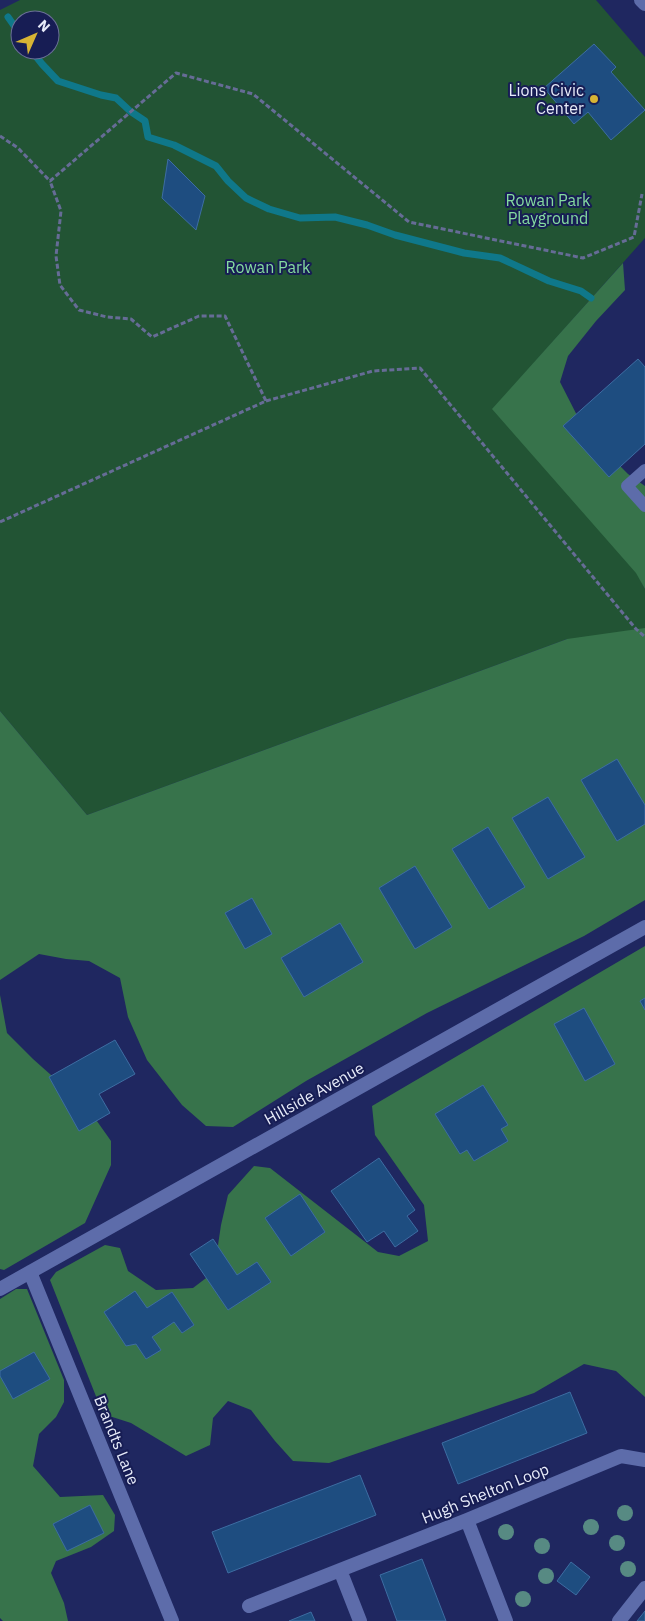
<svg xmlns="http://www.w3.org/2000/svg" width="645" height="1621" viewBox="0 0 645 1621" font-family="'IBM Plex Sans',sans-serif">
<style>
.green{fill:#225434;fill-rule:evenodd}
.forest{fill:#37734b}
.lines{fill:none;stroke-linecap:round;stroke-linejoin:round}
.stream{stroke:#0f788a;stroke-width:7}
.building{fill:#1e4d80;stroke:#3d6da2}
.path{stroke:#666c96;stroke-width:3;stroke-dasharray:5 2.5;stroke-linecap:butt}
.service{stroke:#5d6caa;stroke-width:12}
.minor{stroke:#5d6caa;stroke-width:14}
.tertiary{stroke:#5d6caa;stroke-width:14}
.tree{fill:#578a83}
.poi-dot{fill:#d7b434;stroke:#171d54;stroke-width:2}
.labels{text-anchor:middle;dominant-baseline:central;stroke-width:4;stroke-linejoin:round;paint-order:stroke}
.poi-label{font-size:16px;fill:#e7ebf9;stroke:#171d54;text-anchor:end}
.park-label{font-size:16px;fill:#85db9f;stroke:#171d54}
.street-label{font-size:16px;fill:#e7ebf9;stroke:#171d54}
</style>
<rect width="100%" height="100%" fill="#1f2760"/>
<!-- green -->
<path class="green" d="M20,0h576l49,57v181l-152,171 144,164 8,16v69l-78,-19 -480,176 -87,-104v-701zM20,20h30v30h-30z"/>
<!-- forest -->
<path class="forest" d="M623,263l2,27 -29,31 -28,35 -8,26 25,49 43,43 17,12v103l-9,-16 -144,-164z
M645,628v272l-61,36 -157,77 -121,68 -73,46 -27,-1 -24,-21 -35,-45 -19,-43 -8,-39 -31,-17 -23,-2 -27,-5 -39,26v-269l87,104 480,-176z
M645,946v451l-29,-26 -32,-7 -50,29 -205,70 -36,-2 -18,-20 -24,-31 -23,-9 -15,17 -3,27 -24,11 -55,-33 -28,-9 -53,-134 6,-8 49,-27 15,3 8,23 28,19 37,-2 21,-16 7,-47 7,-30 26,-29 16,2 108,84 21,4 29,-15 -4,-36 -49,-70 -3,-29z
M0,995l7,38 26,26 54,48 24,34v24l-26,58 -81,47 -4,-1z
M16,1289h11l37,91v22l-8,15 -17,17 -6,32 27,31 43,-2 12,20 -1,16 -23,16 -35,14 -5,12 13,30 4,18h-65l-3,-3v-319z"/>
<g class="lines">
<!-- stream -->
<path class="stream" d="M8,17l12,17
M31,50l11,14 16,17 43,14 15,3 14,13 15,10 3,16 26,8 42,21 12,15 18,17 23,11 31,9 35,-1 32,8 28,10 69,18 36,5 49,23 32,10 10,7"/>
</g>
<!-- building -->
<path class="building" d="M594,44l22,23 -5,5 34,38 -34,30 -23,-28 -14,12 -30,-36z
M168,159l37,37 -9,34 -34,-32z
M638,359l7,8v77l-36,33 -46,-51z
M617,759l28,46v19l-28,17 -36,-61z
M548,797l37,60 -37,22 -36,-61z
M488,827l37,60 -36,22 -37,-60z
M415,866l37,61 -37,22 -36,-61z
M252,898l20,36 -27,15 -20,-36z
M340,923l23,39 -59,35 -23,-39z
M645,998v12l-5,-9z
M584,1008l31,56 -30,17 -31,-57z
M115,1040l20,34 -36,20 11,19 -31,18 -30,-54z
M483,1085l25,40 -7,4 7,12 -34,20 -7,-11 -7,4 -25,-40z
M379,1158l36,52 -8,6 11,15 -23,16 -11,-16 -17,11 -36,-51z
M300,1194l25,38 -34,24 -26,-38z
M213,1239l24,36 20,-13 14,20 -43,28 -38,-56z
M135,1291l12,17 25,-16 22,33 -12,8 -8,-11 -22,15 9,13 -15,9 -10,-15 -10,2 -22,-34z
M34,1352l16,27 -37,20 -13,-23v-5z
M570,1392l17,41 -129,51 -16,-41z
M360,1475l16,40 -148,58 -16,-41z
M90,1505l14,28 -37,18 -14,-27z
M422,1559l24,62h-49l-17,-46z
M571,1562l19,15 -14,18 -19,-14z
M645,1611v10h-8z
M311,1612l4,9h-26z"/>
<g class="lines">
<!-- path -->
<path class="path" d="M0,136l18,12 32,33 126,-108 77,21 156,128 174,36 51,-21 8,-43
M266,401l107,-30 47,-3 216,261 9,8
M0,522l266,-121 -41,-85h-26l-47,21 -21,-18 -24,-2 -28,-7 -19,-25 -4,-29 5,-45 -11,-30"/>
<!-- service -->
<path class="service" d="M645,470l-18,16 18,20"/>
<!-- minor -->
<path class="minor" d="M30,1272l142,349
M0,1289l645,-362
M467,1520l39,101
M340,1570l20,51
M249,1606l218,-86 154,-64 24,4
M619,1621l26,-33"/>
<!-- tertiary -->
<path class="tertiary" d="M641,0l4,4"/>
</g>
<!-- trees -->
<g class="tree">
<circle cx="625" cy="1513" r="8"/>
<circle cx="591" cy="1527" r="8"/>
<circle cx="506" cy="1532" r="8"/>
<circle cx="617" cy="1543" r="8"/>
<circle cx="542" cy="1546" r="8"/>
<circle cx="628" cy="1569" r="8"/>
<circle cx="546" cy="1576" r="8"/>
<circle cx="523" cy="1599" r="8"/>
</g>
<!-- markers -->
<circle class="poi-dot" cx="594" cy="99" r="5"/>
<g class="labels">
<!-- poi labels -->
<g class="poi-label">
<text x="584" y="90">Lions Civic<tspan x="584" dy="18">Center</tspan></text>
</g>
<!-- park labels -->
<g class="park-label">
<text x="548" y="200">Rowan Park<tspan x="548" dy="18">Playground</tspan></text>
<text x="268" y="267">Rowan Park</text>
</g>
<!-- street labels -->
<g class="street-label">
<text transform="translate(314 1093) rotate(-29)">Hillside Avenue</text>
<text transform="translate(117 1440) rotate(68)">Brandts Lane</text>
<text transform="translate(485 1493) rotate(-22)">Hugh Shelton Loop</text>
</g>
</g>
<!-- north arrow -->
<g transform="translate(35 35) rotate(45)"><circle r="24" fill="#171d54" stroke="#6a6f96"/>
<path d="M0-4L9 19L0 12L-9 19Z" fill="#d7b434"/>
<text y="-8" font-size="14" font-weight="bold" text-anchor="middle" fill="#e7ebf9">N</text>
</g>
</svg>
